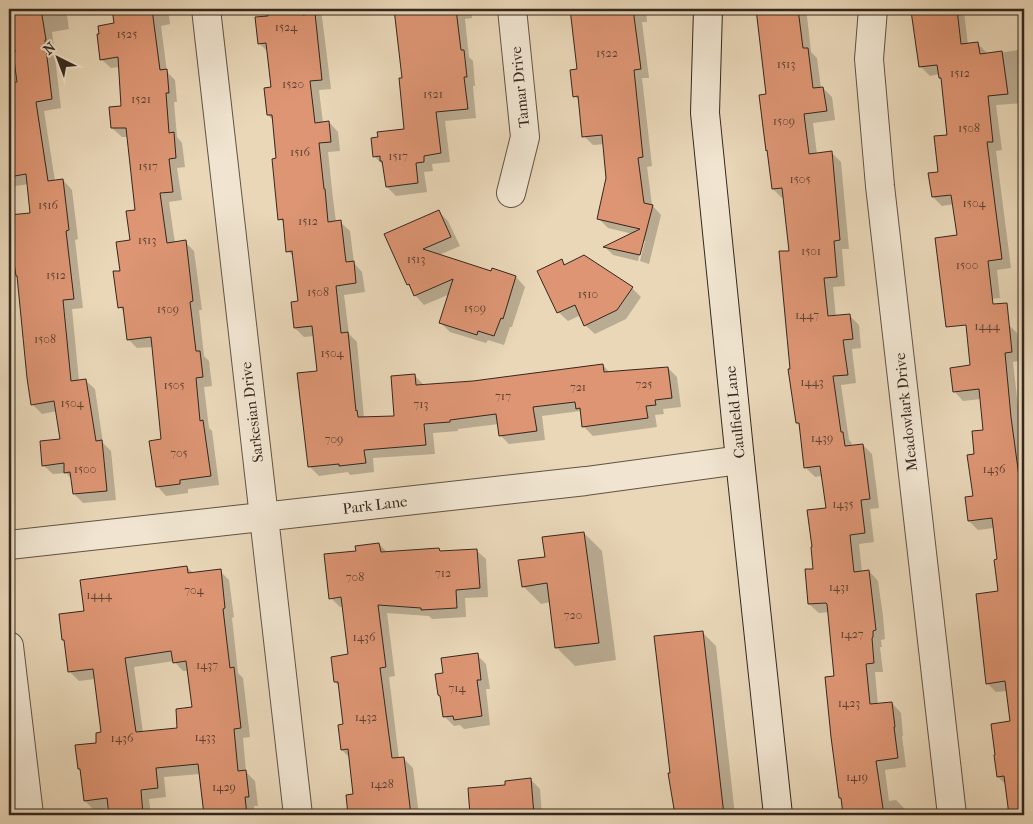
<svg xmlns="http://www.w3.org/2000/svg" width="1033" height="824" viewBox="0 0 1033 824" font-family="'IM FELL French Canon',serif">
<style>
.shadow{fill:#0003;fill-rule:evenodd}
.building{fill:#dd9573;stroke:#34271e;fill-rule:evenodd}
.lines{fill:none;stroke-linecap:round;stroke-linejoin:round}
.street-casing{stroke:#615344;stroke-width:30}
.secondary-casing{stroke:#34271e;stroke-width:30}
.street{stroke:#f1e5d1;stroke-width:28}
.secondary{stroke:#f1e5d1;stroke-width:28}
.labels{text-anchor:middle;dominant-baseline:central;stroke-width:4;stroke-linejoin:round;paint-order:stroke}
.number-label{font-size:12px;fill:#5e4233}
.street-label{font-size:15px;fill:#34271e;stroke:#f1e5d1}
</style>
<rect width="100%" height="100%" fill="#e9d7b8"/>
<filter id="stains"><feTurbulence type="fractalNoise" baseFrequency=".004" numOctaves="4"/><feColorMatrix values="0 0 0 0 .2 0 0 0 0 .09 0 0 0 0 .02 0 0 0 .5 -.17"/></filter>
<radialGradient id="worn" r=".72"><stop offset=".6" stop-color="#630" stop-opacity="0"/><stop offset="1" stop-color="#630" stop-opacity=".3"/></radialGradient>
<!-- shadow -->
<path class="shadow" d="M9,9h57l3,20 -17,3 9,76 -17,3 11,70 8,-1 9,10 6,49 -3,1 8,68 -11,1 7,72 6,-1 10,9 8,54 8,8 5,49 -33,3 -9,-9 -2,-15 -6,-6 -13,1 -10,-9 19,-25 -5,-29 -15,3 -10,-10v-190l-3,-30 -14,2 -6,-7v-95l9,-1 -1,-30 -4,-29 -4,1z
M113,9h55l2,15 -9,2 6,46 8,8 2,22h-3l3,35 5,6 3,24 -8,1 5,32 -13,2 6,41 10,-1 9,9 8,59h-3l5,46 5,5 3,25 -8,1 5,41 3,3 7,54 -31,4v4l-22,3 -9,-10 6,-46 -10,-93 -16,1 -9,-9 -3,-26 -5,-6 1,-35 11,-31 4,-30 -8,-74h-6l-10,-9 11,-21 -3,-40 -9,1 -10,-9 14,-35z
M264,9h57l10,80 -12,1 4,33 6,-1 9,10 2,19 -12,1 5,47 3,23h4l10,9 4,32 8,9 3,20 -21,3 5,39 8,8 7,76 32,-1 18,-42 10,10 49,-3 130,-17 7,8 58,-5 9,9 4,30 -18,2 1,5 -9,1 2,12 -64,9 -9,-9 -2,-14 -2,-2 -38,5 3,24 -36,4 -9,-9 -1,-11 -41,5v2l-25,2 2,21 -62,4 1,14 -24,3 -2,-3 -29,4 -10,-10 9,-94 -4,-36 -10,1 -9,-9 4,-26 -4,-44 -7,-7 -3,-27 -5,-5 -2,-60 -4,-38 -6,-6 4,-27 -4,-36 -9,-9 6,-26z
M407,9h64l1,9 -7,1 4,38 4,4 2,25h-2l3,32 -31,3 5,41 -18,2 1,7 -9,1 3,20 -31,4 -9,-9 -3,-21 -10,-10 31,-26 -2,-51 -8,-69z
M570,9h76l1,13h-5l7,56h-7l10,88 -5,1 5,38 9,10 -12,49 -9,-3 5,-20h-3l-4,20 -25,-6 -8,-8 28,-13 -25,-6 -9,-9 9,-41 -3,-34 -12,1 -9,-9 -4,-34 -5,-6 3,-26z
M768,9h40l-1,7 4,36 6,6 4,30h2l9,9 3,23 -22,3 4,31 15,-1 9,9 8,87h-7l3,37 -12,1 3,30 14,-1 9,9 2,23 -9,1 4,34 -15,2 8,55 2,2 1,4 11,-1 9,9 7,54 -9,1 4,33 -15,2 3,28 7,-1 9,10 5,35 2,23 -4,1 1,7h-2l3,25h-8l3,33 14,-2 9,10 2,23h-1l4,31 -21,3 4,31 7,-1 9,9 1,6h-62l-2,-15 -2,-2 -4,-121 -7,-65 -10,1 -10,-9 5,-34 13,-61 -5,-33 -7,1 -9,-9 -6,-42 -3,-3 -6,-53 -1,-118 -6,-54h-2l-9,-9 -8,-159z
M921,9h63l-20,3 4,33 10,-1 9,9v2l37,-6v54l-28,2 6,45 -6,1 15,117 -14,2 3,28 -47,5 5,-66 -4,-33 -12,2 -9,-9 16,-61 -6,-56 -3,-2v-4l-10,2 -10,-10z
M439,212l9,9 12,25 -21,9 52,17 1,-2 24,7 9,10 -13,40h-2l-6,18 -16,-5 -2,3 -36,-11 -10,-10 10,-28 -26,11 -9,-10 -2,-5 -5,-5 -22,-50z
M562,261l4,4 66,23 9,9 -15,22 -31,15 -10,-9 -4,-10 -13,6 -10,-9z
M1008,324l9,9 3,28 -7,1 11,98v355h-11l-4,-4 -3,-26 -8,-8 13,-55 -4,-31 -11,1 -9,-9 12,-91 -1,-32 -4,-32 -16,2 -9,-9 5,-24 1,-41 10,-25 -4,-32 -18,2 -9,-10 17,-25z
M584,533l18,18 14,109 -41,6 -18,-18 -6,-46 -10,2 -18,-18 23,-28z
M379,544l9,9 51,-3 3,2 34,-2 10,9 2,38 -23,1 1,19 -34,2 -3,-3 -42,-3 8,63 -6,1 10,82h5l9,9 6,47h-70l-2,-19 7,-1 -4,-37 -8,-8 2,-25 -5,-39 -4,-4 15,-27 -6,-48h-4l-9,-9 26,-46z
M187,567l7,7 26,-3 9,9 5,37 -2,1 6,55 5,5 7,59 -7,1 3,34 9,9 3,25h-4l1,9h-49l-6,-41 -36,3 2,20 -17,2 2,16h-40l-1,-7 -16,2 -9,-9 -3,-30 -3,-3 19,-24 4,-11 -7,-54 -16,2 -9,-9 15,-60zM174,661l9,10h6l4,37 -14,21 -36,4 -9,-66z
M702,632l14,14 19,169h-60l-6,-41h2z
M477,655l9,9 4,25h-4l4,36 -26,4 -4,-4 -6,1 -10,-10 1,-42z
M531,780l9,9 2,26h-70l-3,-26 37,-3z"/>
<!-- building -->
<path class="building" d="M9,9h32l5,31h-1l7,59 -16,3 12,79 15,-2 6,51 -3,1 8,68 -11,1 8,81 15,-2 10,62 6,-1 5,51 -34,3 -3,-22 -6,1v-10l-22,3 -2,-25 20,-2 -6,-38 -23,4 -4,-27 -10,-102h-1l-7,-47v-14l21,-2 -4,-39 -17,3v-94l8,-1 -4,-29 2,-1z
M112,9h40l8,61 7,-1 2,24h-3l3,40 5,-1 2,26 -7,1 4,33 -13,1 7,50 19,-3 7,61 -3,1 6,49h4l3,26 -7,1 4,43 3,-1 8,56 -31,4v4l-24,3 -7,-46 12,-2 -10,-102 -24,3 -4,-33 -5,1 -5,-37h7l-4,-29 14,-2 -4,-29 9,-1 -9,-82h-15l-2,-21 12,-1 -3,-49 -18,3 -3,-26h2l-1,-8 16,-3z
M267,9h35l1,6 12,-2 7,67 -12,1 5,42 14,-2 2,21 -12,1 5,46h1l3,33 13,-2 5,42 8,-1 2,22 -20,3 5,47 7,-1 8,79 1,-1 1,7 36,-1 -3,-40 24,-2 1,11 57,-4 130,-17 1,8 64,-5 4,31 -17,2 1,5 -10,1 2,12 -66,9 -2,-19 -4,1 -1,-7 -42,5 4,24 -38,5 -3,-22 -46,6v2l-26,2 2,21 -62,5 2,13 -27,3v-2l-31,3 -11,-94 20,-2 -5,-45 -18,2 -3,-26 7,-1 -6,-50 -6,1 -3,-33 -5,1 -6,-61 4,-1 -4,-43h-5l-3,-27 7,-1 -5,-44 -8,1 -3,-27 13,-1z
M394,9h62l5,41h3l3,27h-3l4,32 -32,3 5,41 -17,3v6l-8,1 2,20 -32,4 -4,-26h-2v-5l-7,1 -2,-19 7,-1 -1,-5 27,-3 -5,-51h3z
M570,9h63l8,60 -7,1 9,87 -5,1 6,45 9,2 -13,50 -37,-8 37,-18 -43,-10 9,-41 -4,-43 -20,2 -4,-41 -5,1 -3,-27 7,-1z
M756,9h42l5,39h5l5,40 10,-1 4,24 -23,3 5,40 23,-3 8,89 -6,1 3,36 -13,1 4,38 22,-2 3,25 -10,1 5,35 -15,1 8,56h2l2,14 18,-2 7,55 -9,1 4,33 -15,2 4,37 15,-2 7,60 -3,1v6l-1,1 2,25 -8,1 4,40 22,-2 3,25h-1l4,31 -22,3 8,54h-41l-2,-17h-2l-8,-61 -6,-60 9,-1 -7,-72 -1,-1 -18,1 -3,-35h8l-2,-22h1l-5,-37 19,-2 -6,-42 -16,2 -5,-45h-3l-8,-54h2l-11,-118h10l-7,-63 -10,1 -5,-39 -1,1 -7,-56 7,-1z
M920,9h37l4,35 17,-2 2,12 22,-3 6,43 -20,2 5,46h-6l15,117 -14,2 5,43 14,-1 5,49 -7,1 6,64 13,97v301h-15l-5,-39 -7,1 -3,-22h1l-4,-31 19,-3 -5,-40 -19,3 -10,-90 22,-3 -4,-31 3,-1 -5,-41 -24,3 -3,-24 8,-1 -6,-41 7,-1 -2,-23 11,-1 -4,-41 -26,3 -3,-24 20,-3 -4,-40 -20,2 -11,-89 22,-3 -6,-40 -19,2 -4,-24 10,-1 -4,-36 13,-1 -6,-57h-2l-2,-13 -18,2 -8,-56 9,-1z
M439,210l12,27 -28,12 68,22 1,-3 24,8 -13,43 -2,-1 -7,18 -16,-5 -1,4 -38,-12 14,-44 -39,17 -5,-12 -2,1 -23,-51z
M584,255l49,32 -16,23 -33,16 -9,-21 -18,8 -20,-42 25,-12 2,6z
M584,532l15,111 -44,5 -8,-65 -25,4 -4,-27 27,-3 -3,-20z
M379,543l2,9 58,-4 1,3 37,-2 3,39 -24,2 1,18 -36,2v-2l-43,-3 8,62 -6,1 12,90 12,-1 7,58h-63l-2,-20 7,-1 -5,-45 -7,1 -3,-25 5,-1 -5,-42h-4l-3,-25 17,-3 -7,-57 -12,2 -5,-45 32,-3 -1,-5z
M187,566l1,7 33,-4 4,39 -2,1 7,59 4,-1 7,61 -7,1 4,42 8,-1 3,27h-4l2,18h-43l-6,-51 -42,4 2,20 -17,2 2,25h-34l-2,-17 -23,3 -4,-32h-2l-3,-24 21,-2v-10l5,-1 -8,-63 -25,3 -4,-32h-2l-3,-26 25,-3 -4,-31zM171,651l2,12 13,-2 6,46 -16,2 1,19 -41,4 -11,-74z
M703,631l21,184h-49l-7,-42h2l-16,-137z
M478,653l3,27h-4l5,36 -28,4 -1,-4 -10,1 -3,-21 -2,-1 -3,-21 8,-1 -2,-15z
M531,778l3,37h-64l-2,-27 37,-3v-4z"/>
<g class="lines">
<!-- street casing -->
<g class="street-casing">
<path id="street" d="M206,9l92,806
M873,9l-4,50 11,127 72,629
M511,193l14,-56 -13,-128
M9,545l577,-64 154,-21
M9,646l20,169"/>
</g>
<!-- secondary casing -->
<g class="secondary-casing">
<path id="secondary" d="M708,9l-3,104 35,347 38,355"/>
</g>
<!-- street -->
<use href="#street" class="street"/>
<!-- secondary -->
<use href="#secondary" class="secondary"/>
</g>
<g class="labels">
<!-- number labels -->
<g class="number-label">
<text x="286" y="27">1524</text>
<text x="127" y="34">1525</text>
<text x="607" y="53">1522</text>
<text x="786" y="64">1513</text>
<text x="960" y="73">1512</text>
<text x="293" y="84">1520</text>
<text x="433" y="94">1521</text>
<text x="141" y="99">1521</text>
<text x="784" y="121">1509</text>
<text x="969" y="128">1508</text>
<text x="300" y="152">1516</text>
<text x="398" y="156">1517</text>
<text x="148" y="166">1517</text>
<text x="800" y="179">1505</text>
<text x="974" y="203">1504</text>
<text x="48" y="205">1516</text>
<text x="308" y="221">1512</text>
<text x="147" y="240">1513</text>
<text x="811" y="251">1501</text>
<text x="416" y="259">1513</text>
<text x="967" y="265">1500</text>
<text x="56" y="275">1512</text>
<text x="318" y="292">1508</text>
<text x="588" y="294">1510</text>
<text x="475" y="308">1509</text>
<text x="168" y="309">1509</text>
<text x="807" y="315">1447</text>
<text x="987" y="326">1444</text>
<text x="45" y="339">1508</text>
<text x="332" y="353">1504</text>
<text x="812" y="382">1443</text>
<text x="644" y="384">725</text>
<text x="174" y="385">1505</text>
<text x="578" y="387">721</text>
<text x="503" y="396">717</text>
<text x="72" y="403">1504</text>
<text x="421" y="404">713</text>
<text x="822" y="438">1439</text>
<text x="334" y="439">709</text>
<text x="179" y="453">705</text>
<text x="85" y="469">1500</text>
<text x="994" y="469">1436</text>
<text x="843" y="504">1435</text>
<text x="443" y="573">712</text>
<text x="355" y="577">708</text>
<text x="839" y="587">1431</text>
<text x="194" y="590">704</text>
<text x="99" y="595">1444</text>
<text x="573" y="615">720</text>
<text x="852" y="634">1427</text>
<text x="364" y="637">1436</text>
<text x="207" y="665">1437</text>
<text x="457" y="688">714</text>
<text x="849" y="703">1423</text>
<text x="366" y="717">1432</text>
<text x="205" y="737">1433</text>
<text x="122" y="738">1436</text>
<text x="857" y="777">1419</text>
<text x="382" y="784">1428</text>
<text x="224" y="787">1429</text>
</g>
<!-- street labels -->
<g class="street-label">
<text transform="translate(520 87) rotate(-96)">Tamar Drive</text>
<text transform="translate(252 412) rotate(-97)">Sarkesian Drive</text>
<text transform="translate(735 412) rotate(-96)">Caulfield Lane</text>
<text transform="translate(906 412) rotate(-96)">Meadowlark Drive</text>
<text transform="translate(375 505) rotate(-7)">Park Lane</text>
</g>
</g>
<!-- margin -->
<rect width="1033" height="824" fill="none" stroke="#e9d7b8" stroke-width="30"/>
<rect x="10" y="10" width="1013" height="804" fill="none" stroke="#34271e" stroke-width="2.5"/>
<rect x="15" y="15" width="1003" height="794" fill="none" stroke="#34271e"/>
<!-- north arrow -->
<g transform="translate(58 58) rotate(318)" stroke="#f1e5d1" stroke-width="4" paint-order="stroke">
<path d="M0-4L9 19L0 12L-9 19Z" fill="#34271e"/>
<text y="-8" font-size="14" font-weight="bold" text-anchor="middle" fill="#34271e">N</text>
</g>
<rect width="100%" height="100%" filter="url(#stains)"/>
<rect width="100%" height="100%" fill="url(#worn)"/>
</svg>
